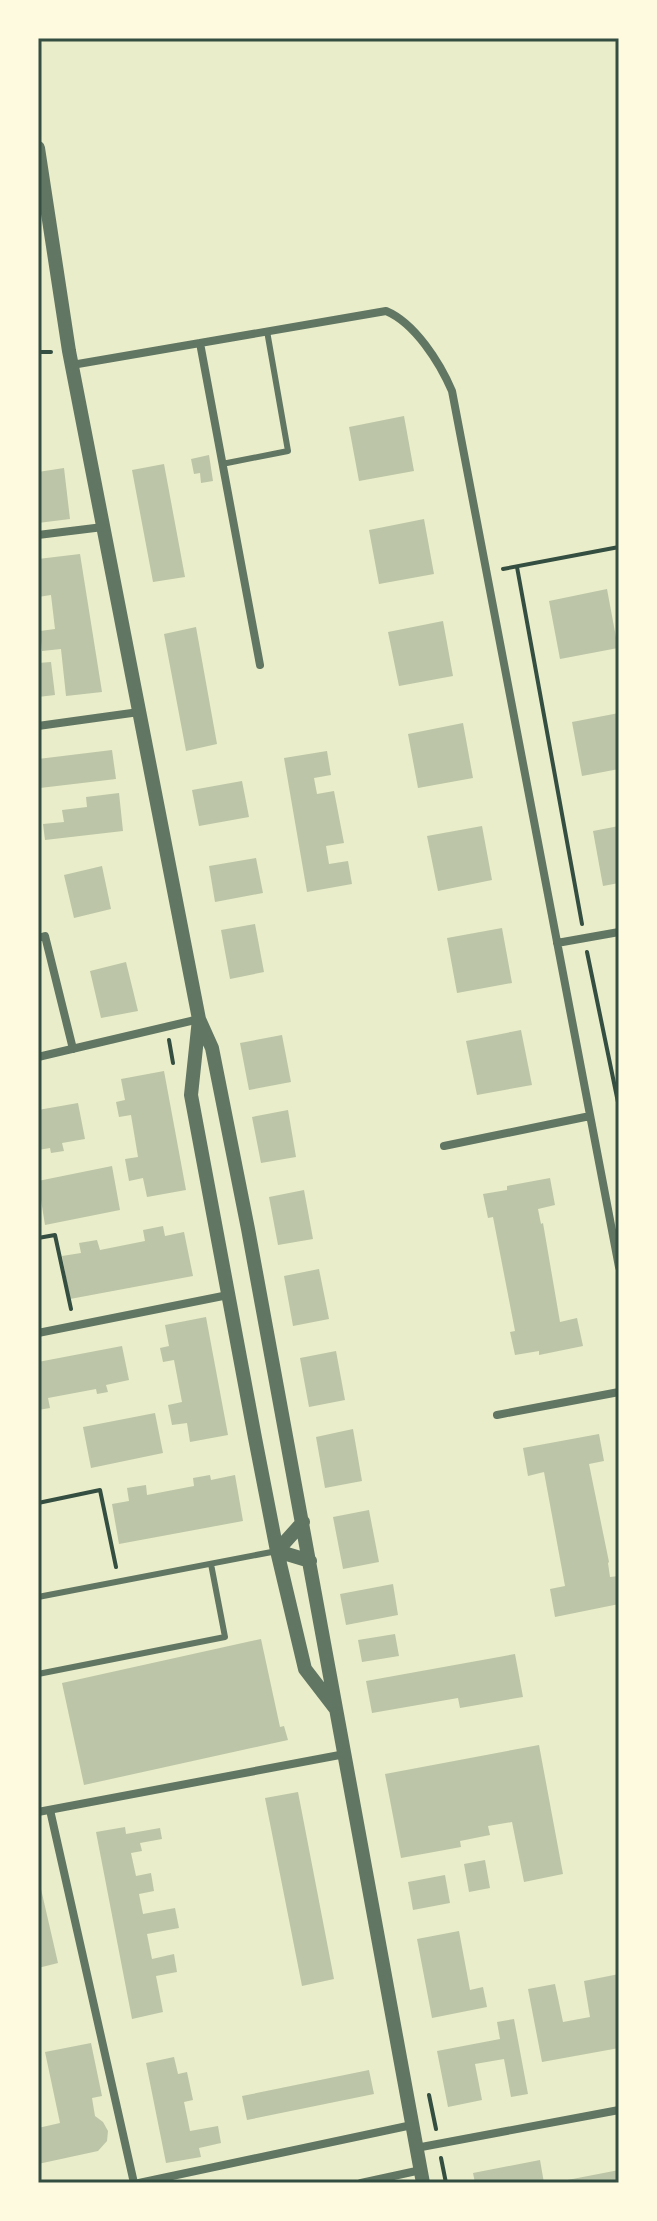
<svg xmlns="http://www.w3.org/2000/svg" width="657" height="2221" viewBox="0 0 657 2221" font-family="Figtree,sans-serif">
<style>
.building{fill:#bcc5a7}
.lines{fill:none;stroke-linecap:round;stroke-linejoin:round}
.path{stroke:#344e41;stroke-width:4}
.service{stroke:#617663;stroke-width:6}
.minor{stroke:#617663;stroke-width:8}
.tertiary{stroke:#617663;stroke-width:14}
.neatline{fill:none;stroke:#344e41;stroke-width:3}
</style>
<rect width="100%" height="100%" fill="#e9edc9"/>
<!-- building -->
<path class="building" d="M404,416l10,55 -55,10 -10,-54z
M209,455l4,26 -12,2 -1,-10 -6,1 -3,-15z
M164,464l21,113 -32,5 -21,-112z
M64,468l6,51 -32,4v-51z
M424,519l10,55 -55,10 -10,-54z
M80,554l22,138 -36,4 -5,-47 -19,2 -2,-20 15,-2 -4,-34 -13,2v-38z
M607,589l11,59 -58,11 -11,-58z
M443,621l10,55 -54,10 -11,-54z
M196,627l21,117 -31,7 -22,-117z
M51,662l4,33 -17,2v-34z
M619,713v56l-37,7 -10,-54z
M463,723l10,55 -55,10 -10,-54z
M112,750l4,29 -76,9 -2,-29z
M327,751l4,24 -17,3 3,16 17,-3 10,52 -18,3 3,18 19,-3 4,23 -45,8 -23,-134z
M242,781l7,36 -50,9 -7,-36z
M119,793l4,38 -78,9 -2,-16 21,-2 -2,-12 25,-3 -1,-10z
M482,826l10,54 -54,11 -11,-55z
M619,826v57l-16,3 -10,-55z
M256,858l7,35 -48,9 -6,-36z
M102,866l9,43 -37,9 -10,-43z
M255,924l9,48 -34,7 -9,-49z
M502,928l10,55 -55,10 -10,-55z
M126,962l12,49 -37,7 -11,-47z
M521,1030l11,55 -55,10 -11,-54z
M282,1035l9,47 -42,8 -9,-47z
M164,1071l22,119 -39,7 -4,-19 -14,3 -4,-22 13,-2 -7,-42 -12,2 -3,-15 9,-2 -4,-21z
M78,1103l7,36 -23,4 2,8 -13,2 -1,-5 -12,2v-40z
M288,1110l8,47 -35,6 -9,-46z
M112,1166l8,44 -75,15 -7,-44z
M550,1178l5,27 -17,4 3,15 2,-1 17,99 17,-4 6,28 -44,9v-4l-24,4 -5,-23 5,-1 -22,-114 -5,1 -5,-24 24,-4v-4z
M304,1190l9,49 -35,6 -9,-48z
M163,1226l2,10 19,-4 9,44 -123,23 -8,-43 19,-3 -2,-10 18,-3 3,10 45,-9 -2,-11z
M319,1269l10,50 -36,7 -9,-50z
M206,1317l22,118 -38,7 -3,-19 -15,2 -4,-20 14,-3 -8,-42 -11,2 -3,-14 9,-2 -4,-21z
M122,1346l7,34 -23,5 2,7 -11,2 -1,-5 -48,9 2,10 -12,2v-48z
M336,1351l9,49 -36,7 -9,-49z
M155,1413l8,40 -72,15 -8,-41z
M353,1429l9,52 -37,7 -9,-51z
M599,1434l5,27 -15,3 20,98 -1,1 2,14 9,-1v28l-64,13 -5,-28 15,-3 -21,-114 -16,4 -5,-28z
M210,1475l1,5 24,-5 8,46 -124,23 -7,-40 17,-3 -2,-13 19,-3 1,10 47,-9 -1,-8z
M369,1510l10,52 -36,7 -10,-52z
M393,1584l5,31 -52,10 -6,-31z
M395,1634l4,22 -37,6 -4,-22z
M261,1639l19,88 4,-1 4,14 -204,45 -22,-102z
M515,1654l8,43 -63,11 -2,-10 -86,15 -6,-32z
M539,1745l24,129 -39,8 -12,-60 -24,4 2,9 -30,6 1,6 -60,11 -16,-84z
M298,1792l36,187 -32,7 -37,-188z
M125,1827l1,7 34,-6 2,11 -22,4 2,8 -11,2 5,23 15,-3 3,18 -15,3 4,20 32,-6 4,20 -32,6 5,25 22,-5 3,18 -21,4 7,36 -31,7 -36,-187z
M485,1860l5,28 -21,4 -5,-28z
M445,1875l5,28 -37,7 -5,-28z
M38,1876l20,87 -20,5z
M459,1931l11,59 13,-3 4,20 -55,11 -15,-79z
M619,1974v74l-77,14 -14,-73 27,-5 8,38 27,-5 -6,-36z
M514,2019l14,75 -17,3 -7,-38 -29,5 7,36 -34,7 -11,-56 63,-12 -3,-17z
M91,2043l11,53 -10,2 3,18 8,6 5,9 -1,10 -9,10 -60,13v-36l22,-5 -15,-71z
M174,2057l4,17 9,-2 6,28 -9,2 6,29 28,-5 3,17 -22,5 2,9 -35,6 -20,-100z
M369,2070l5,24 -127,26 -5,-24z
M540,2160l4,23h-69l-2,-10z
M619,2170v13h-62v-1z"/>
<g class="lines">
<!-- path -->
<path class="path" d="M38,352h13
M517,567l65,357
M503,569l116,-22
M587,952l32,155
M169,1040l4,23
M38,1238l17,-3 16,74
M38,1503l62,-13 16,77
M429,2095l7,34
M441,2158l5,25"/>
<!-- service -->
<path class="service" d="M222,464l66,-13 -21,-120
M38,1597l239,-46
M38,1674l187,-37 -14,-73"/>
<!-- minor -->
<path class="minor" d="M200,343l60,322
M72,365l314,-54c29,12 54,52 66,80l167,876
M38,535l65,-8
M38,726l101,-14
M38,938l7,-2 28,113
M557,943l62,-11
M38,1057l161,-38
M444,1146l146,-30
M38,1333l190,-38
M497,1415l122,-23
M50,1810l84,373
M38,1812l307,-58
M416,2148l203,-38
M139,2183l273,-58
M361,2183l60,-13"/>
<!-- tertiary -->
<path class="tertiary" d="M38,148l31,203 130,668 13,29 36,181 175,954
M199,1019l-8,76 64,343 22,113 28,118 30,39
M303,1522l-26,29 33,10"/>
</g>
<!-- border -->
<rect width="657" height="2221" fill="none" stroke="#fefae0" stroke-width="80"/>
<rect x="40" y="40" width="577" height="2141" class="neatline"/>
</svg>
